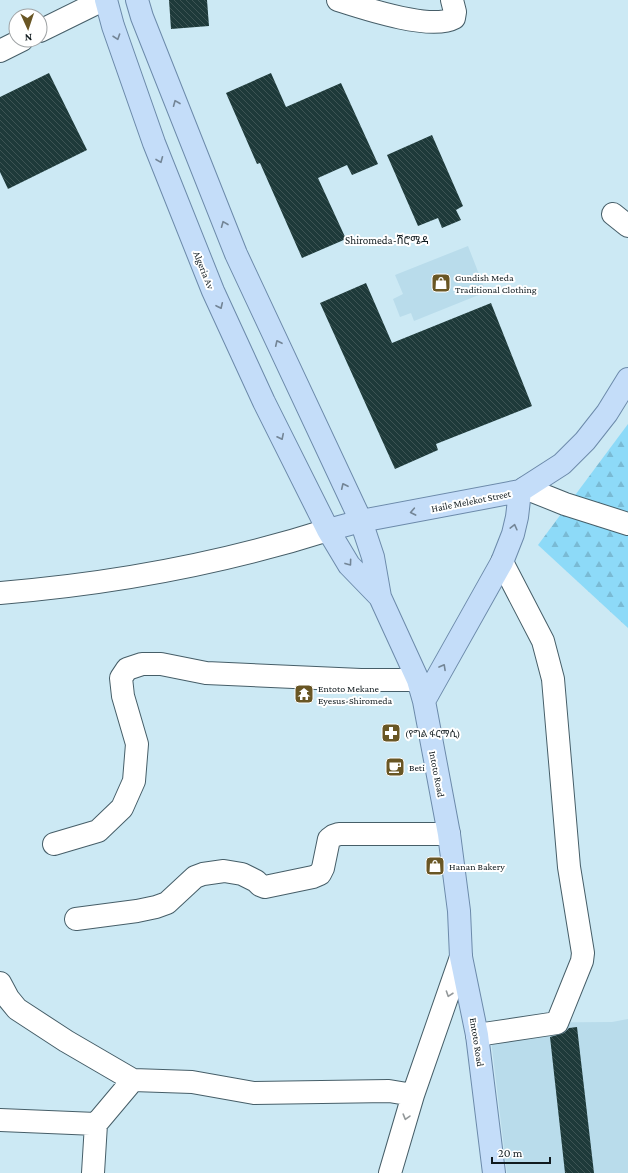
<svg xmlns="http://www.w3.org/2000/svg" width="628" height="1173" viewBox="0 0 628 1173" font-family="'Crimson Pro','Noto Sans Ethiopic',serif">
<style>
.built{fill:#b9dceb}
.forest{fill:url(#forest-firs)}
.building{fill:url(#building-back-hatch)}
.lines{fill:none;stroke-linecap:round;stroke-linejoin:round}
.minor-casing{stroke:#465e68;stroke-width:24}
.major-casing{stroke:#6c8aaa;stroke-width:24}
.minor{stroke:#fff;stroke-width:22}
.major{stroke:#c4ddf9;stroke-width:22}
.oneway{stroke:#738596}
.oneway2{stroke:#93989a}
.labels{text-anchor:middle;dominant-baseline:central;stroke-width:4;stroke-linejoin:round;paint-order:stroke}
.street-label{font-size:10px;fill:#101a1e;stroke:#fff}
.poi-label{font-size:10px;fill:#101a1e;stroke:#fff;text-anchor:start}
.neighbourhood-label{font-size:11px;fill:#101a1e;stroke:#fff}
</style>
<defs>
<pattern id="forest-firs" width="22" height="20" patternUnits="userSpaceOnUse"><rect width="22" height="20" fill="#8ddaf8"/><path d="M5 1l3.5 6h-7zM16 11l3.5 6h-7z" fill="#79bad4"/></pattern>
<pattern id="building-back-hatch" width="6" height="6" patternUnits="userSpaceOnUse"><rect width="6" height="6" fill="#1e3a3a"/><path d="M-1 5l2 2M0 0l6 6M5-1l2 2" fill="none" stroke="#3d5454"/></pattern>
</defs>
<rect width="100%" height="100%" fill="#cce9f4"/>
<!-- built -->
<path class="built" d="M468,246l18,46 -72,29 -3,-8 -11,4 -7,-18 10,-5 -8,-19z
M628,1019v154h-121l-18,-150 123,-1z"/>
<!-- forest -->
<path class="forest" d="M628,424v204l-90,-83z"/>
<!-- building -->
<path class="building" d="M169,0h38l2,26 -38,3z
M49,73l38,77 -79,39 -8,-17v-75z
M271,73l15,34 55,-24 37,81 -26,11 -5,-10 -29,13 28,61 -44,19 -42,-95 -3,1 -31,-71z
M432,135l31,71 -7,4 5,10 -19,8 -4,-10 -20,8 -31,-71z
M366,283l26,60 99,-40 41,103 -96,38 2,6 -43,19 -75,-166z
M577,1027l17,146h-29l-15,-136 14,-4 5,-5z"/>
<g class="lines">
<!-- minor casing -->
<g class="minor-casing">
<path id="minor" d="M338,0c25,8 93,31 116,18l1,-6 -3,-12
M40,31l63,-31
M0,51l22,-11
M613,214l15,12
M525,488l40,16 63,20
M0,593c111,-9 221,-29 328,-63
M54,844l44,-13 24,-23 12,-27 3,-37 -14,-48 -2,-18 6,-9 15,-5h19l45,9 155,7h57
M76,919l61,-8 19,-4 11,-4 28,-26 8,-3 21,-3 18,3 14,7 4,4 5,2 48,-10 7,-3 3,-6 6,-29 4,-3 6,-2h110
M0,983l8,15 9,11 49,32 67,39
M477,1035l80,-12 25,-62 1,-8 -14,-86 -16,-188 -10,-38 -41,-79
M0,1120l96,4 37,-44 59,2 62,11 135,-2 24,4
M93,1173l3,-49
M390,1173l23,-78 48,-138"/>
</g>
<!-- major casing -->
<g class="major-casing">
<path id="major" d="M106,0l7,26 41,117 59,148 51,111 64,128 21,35 31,32
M137,0l5,17 94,237 125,267 12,36 7,40 38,83 6,21 25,133 10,77 2,46 16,78 17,138
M328,530l33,-9 159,-30 42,-27 23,-23 22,-28 21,-34
M424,701l78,-139 11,-28 4,-17 3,-26"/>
</g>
<!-- minor -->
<use href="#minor" class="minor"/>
<!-- major -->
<use href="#major" class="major"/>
</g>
<!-- one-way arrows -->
<defs><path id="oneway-chevron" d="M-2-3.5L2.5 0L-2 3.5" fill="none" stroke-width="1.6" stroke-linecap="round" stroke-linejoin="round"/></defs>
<g class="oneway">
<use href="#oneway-chevron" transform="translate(117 37) rotate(71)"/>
<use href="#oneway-chevron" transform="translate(176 103) rotate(-112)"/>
<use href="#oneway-chevron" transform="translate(160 160) rotate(68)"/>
<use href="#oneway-chevron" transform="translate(224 224) rotate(-112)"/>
<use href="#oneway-chevron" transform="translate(220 306) rotate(65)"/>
<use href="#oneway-chevron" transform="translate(278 343) rotate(-115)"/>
<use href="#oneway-chevron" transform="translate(281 437) rotate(64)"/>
<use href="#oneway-chevron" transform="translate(344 486) rotate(-115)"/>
<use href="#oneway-chevron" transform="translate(413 512) rotate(169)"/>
<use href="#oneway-chevron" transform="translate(514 527) rotate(-76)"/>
<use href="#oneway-chevron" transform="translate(349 563) rotate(54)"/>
<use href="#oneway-chevron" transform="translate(443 667) rotate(-61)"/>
</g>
<g class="oneway2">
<use href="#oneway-chevron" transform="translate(449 994) rotate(109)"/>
<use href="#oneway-chevron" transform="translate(406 1117) rotate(106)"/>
</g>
<!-- icons -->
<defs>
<g id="shop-square" transform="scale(1)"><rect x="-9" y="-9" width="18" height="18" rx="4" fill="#695624" stroke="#fff"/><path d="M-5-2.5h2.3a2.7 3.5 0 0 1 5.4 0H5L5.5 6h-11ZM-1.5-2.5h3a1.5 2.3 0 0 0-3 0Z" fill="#fff"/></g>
<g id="temple-square" transform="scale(1)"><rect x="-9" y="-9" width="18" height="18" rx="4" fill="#695624" stroke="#fff"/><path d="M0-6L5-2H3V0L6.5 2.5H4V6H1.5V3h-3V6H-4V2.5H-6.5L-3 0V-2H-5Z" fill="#fff"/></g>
<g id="pharmacy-square" transform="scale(1)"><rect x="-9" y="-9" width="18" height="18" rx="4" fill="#695624" stroke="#fff"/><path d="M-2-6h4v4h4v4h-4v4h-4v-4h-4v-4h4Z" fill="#fff"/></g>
<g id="cafe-square" transform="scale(1)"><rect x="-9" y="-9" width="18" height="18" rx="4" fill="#695624" stroke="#fff"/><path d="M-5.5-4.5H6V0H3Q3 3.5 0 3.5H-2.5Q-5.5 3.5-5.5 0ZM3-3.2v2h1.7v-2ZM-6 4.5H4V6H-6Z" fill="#fff"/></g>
</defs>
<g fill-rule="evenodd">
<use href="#shop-square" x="441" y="283"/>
<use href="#temple-square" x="304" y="694"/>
<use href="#pharmacy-square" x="391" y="733"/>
<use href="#cafe-square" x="395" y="767"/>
<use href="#shop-square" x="435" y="866"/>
</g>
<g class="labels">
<!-- street labels -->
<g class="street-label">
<text transform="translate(204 270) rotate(68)">Algeria Av</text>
<text transform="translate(471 501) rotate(-11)">Haile Melekot Street</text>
<text transform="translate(437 774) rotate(79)">Intoto Road</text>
<text transform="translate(477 1042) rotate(81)">Entoto Road</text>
</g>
<!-- poi labels -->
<g class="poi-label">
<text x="455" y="277">Gundish Meda<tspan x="455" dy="12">Traditional Clothing</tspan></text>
<text x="318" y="688">Entoto Mekane<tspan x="318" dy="12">Eyesus-Shiromeda</tspan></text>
<text x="405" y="733">(የግል ፋርማሲ)</text>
<text x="409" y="767">Beti</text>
<text x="449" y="866">Hanan Bakery</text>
</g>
<!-- neighbourhood labels -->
<g class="neighbourhood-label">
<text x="387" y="240">Shiromeda-ሽሮሜዳ</text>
</g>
</g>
<!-- north arrow -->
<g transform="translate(28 28) rotate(177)"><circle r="19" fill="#ffffff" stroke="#9fa3a5"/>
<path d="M0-3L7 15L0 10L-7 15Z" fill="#695624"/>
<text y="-6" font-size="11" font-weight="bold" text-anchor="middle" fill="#101a1e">N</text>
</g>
<!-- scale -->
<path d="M492 1157v6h58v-6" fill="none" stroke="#101a1e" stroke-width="2"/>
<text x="498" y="1157" font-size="12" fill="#101a1e" stroke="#ffffff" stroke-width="3" paint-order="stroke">20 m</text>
</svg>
